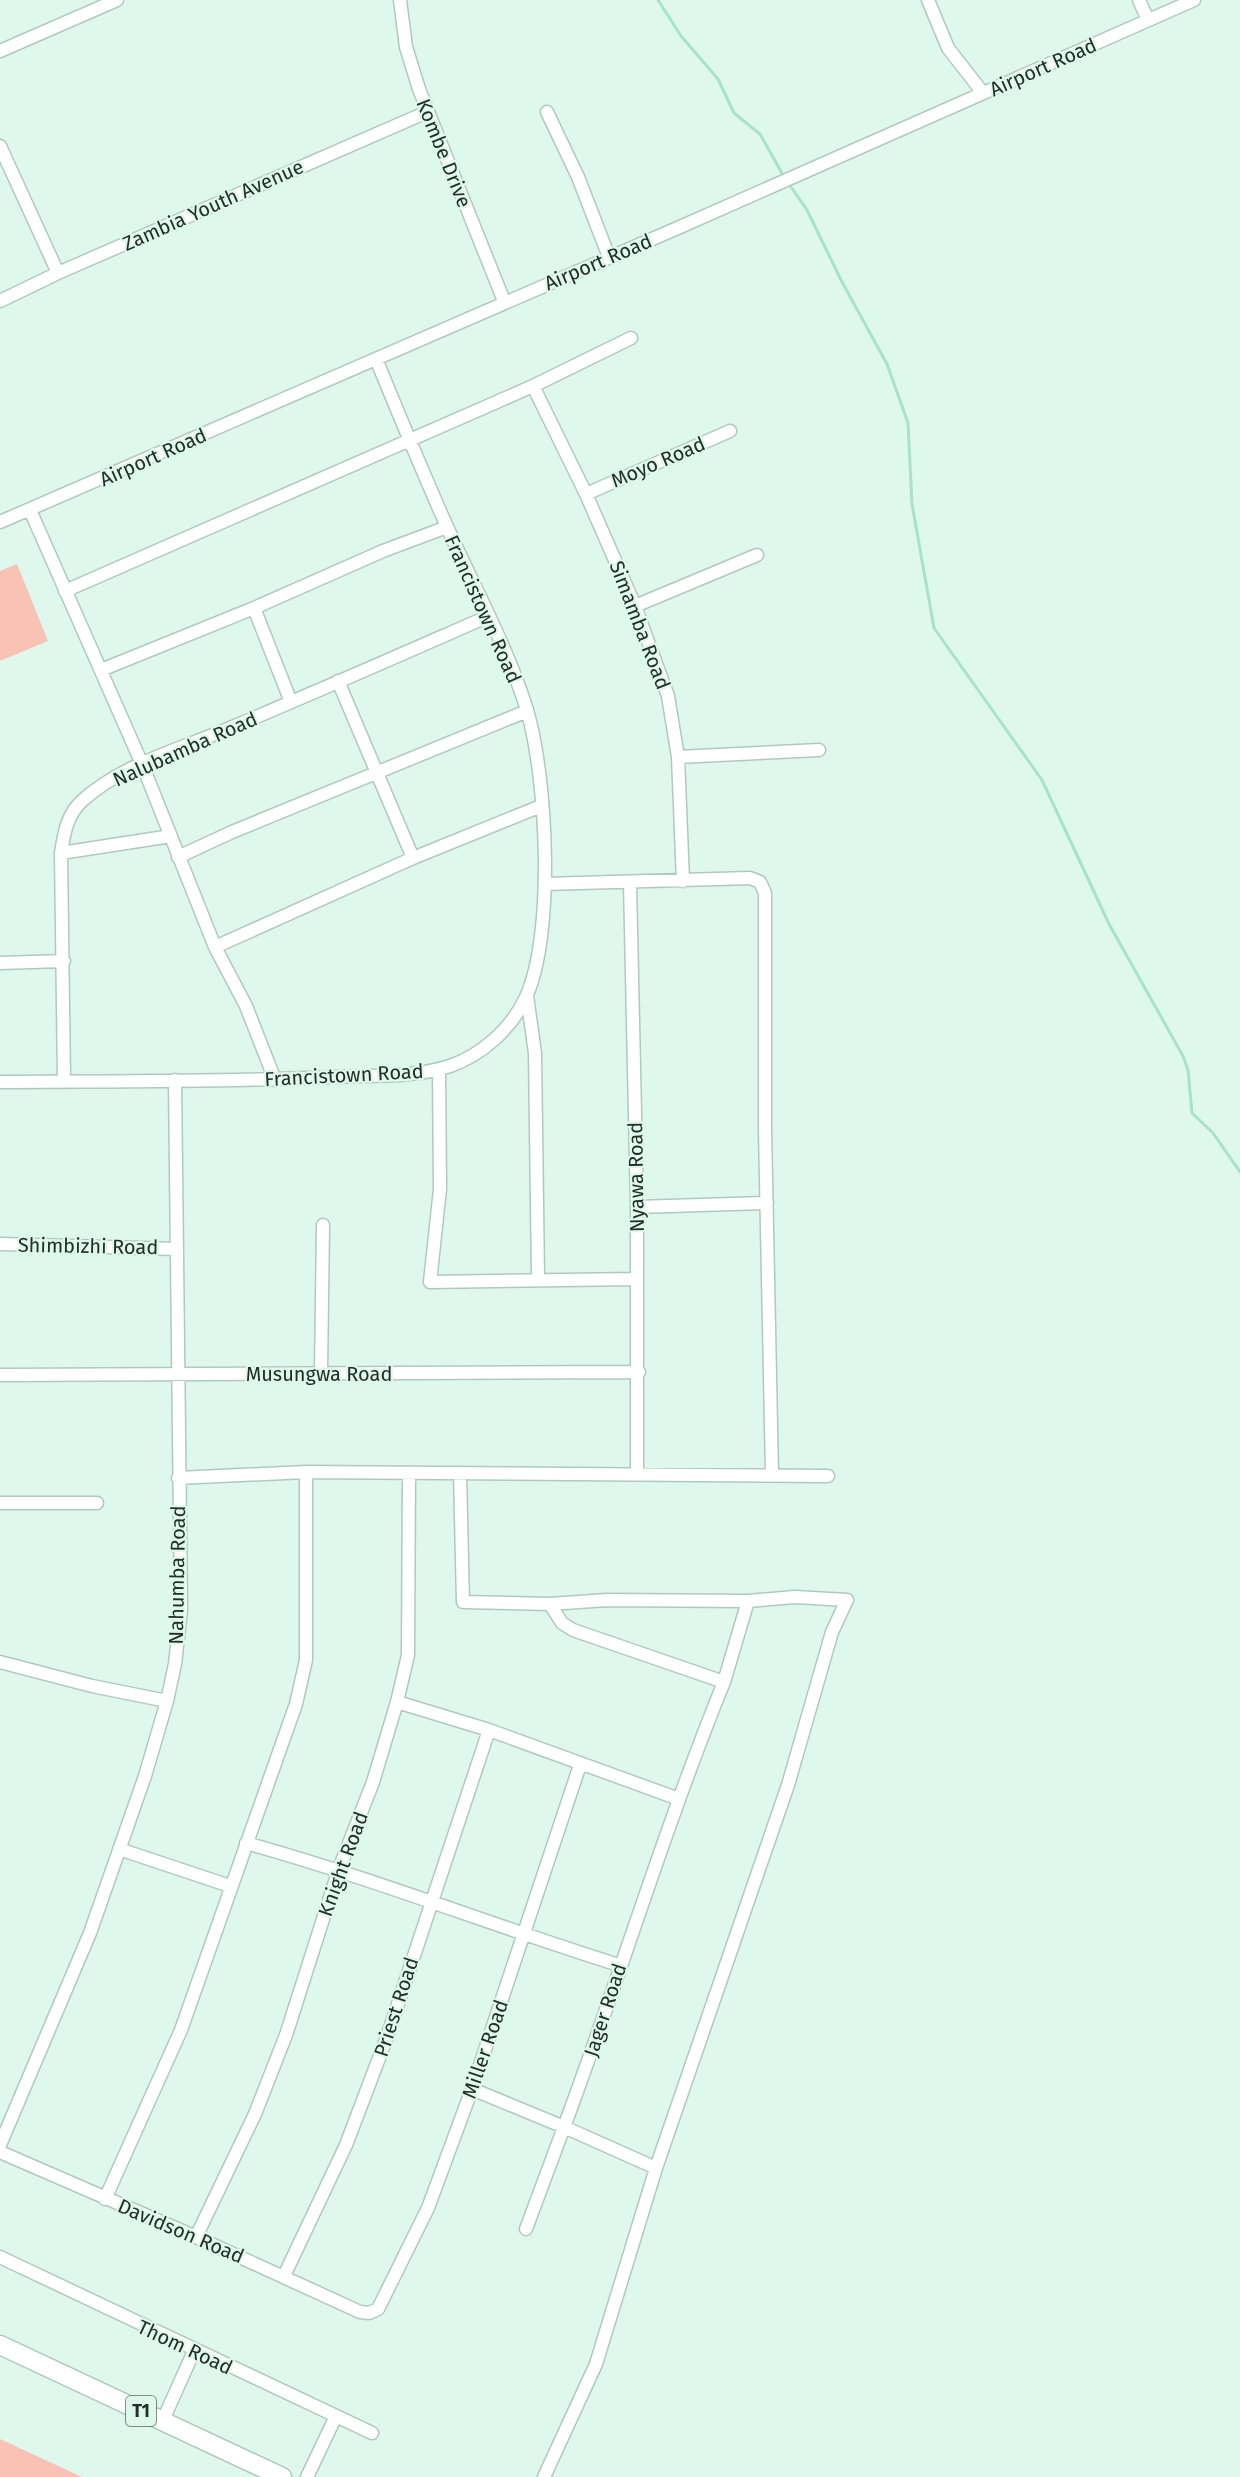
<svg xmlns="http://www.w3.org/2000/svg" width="1240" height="2477" viewBox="0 0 1240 2477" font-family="'Fira Sans',sans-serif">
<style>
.green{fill:#fac2b5}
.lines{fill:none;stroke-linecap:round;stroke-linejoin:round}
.stream{stroke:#a6e2cd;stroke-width:3}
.minor-casing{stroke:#b1c8c0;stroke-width:15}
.highway-casing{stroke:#b1c8c0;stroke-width:21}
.minor{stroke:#fff;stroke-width:12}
.highway{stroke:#fff;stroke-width:18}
.labels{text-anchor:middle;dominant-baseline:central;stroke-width:4.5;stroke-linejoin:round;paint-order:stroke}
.shield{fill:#dff8ee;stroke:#5b6a64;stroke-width:1.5}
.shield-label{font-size:18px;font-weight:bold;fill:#232d29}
.street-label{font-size:20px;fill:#232d29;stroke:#dff8ee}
</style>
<rect width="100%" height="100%" fill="#dff8ee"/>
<!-- green -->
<path class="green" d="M17,564l31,77 -48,20v-90z
M0,2439l82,38h-82z"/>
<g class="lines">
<!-- stream -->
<path class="stream" d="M658,0l23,36 37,43 16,34 26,21 23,41
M791,187l16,23 35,72 45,82 21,59 4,81 22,124 108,152 67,144 74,132 5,14 4,43 21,20 27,39"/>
<!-- minor casing -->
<g class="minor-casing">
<path id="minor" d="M400,0l6,47 13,42 85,212
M928,0l20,48 35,45
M1139,0l9,20
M0,51l117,-51
M547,112l31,65 31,80
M0,146l58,127
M0,301l58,-28 369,-161
M533,386l53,108 49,112 33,90 10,61 5,124
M586,494l144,-63
M30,510l112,254 73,183 31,59 29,74
M0,522l680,-295 514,-227
M65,591l468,-205 98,-48
M635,606l122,-51
M254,608l37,94
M101,670l153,-62 129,-57 64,-24
M338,681l75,177
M678,757l141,-7
M61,853l110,-17
M178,857l54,-25 295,-121
M630,882l7,325v266
M545,884l205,-6 10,4 5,11v236l7,346
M215,947l198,-89 128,-52
M0,963l64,-2
M527,996l8,57 3,225
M439,1069l1,120 -10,93 205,-3
M64,1081l-3,-228c3,-20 6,-39 22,-53 40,-36 98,-51 147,-72 86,-36 172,-74 259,-112
M0,1082c111,-1 222,0 333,-5 39,-2 80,1 117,-11 32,-11 62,-38 76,-69 29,-64 21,-219 1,-287 -18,-58 -48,-114 -74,-170 -27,-59 -52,-121 -77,-181
M637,1207l130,-4
M0,1244l177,5
M321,1372l2,-147
M0,1375l639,-3
M460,1473l3,129 87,2 57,-4 141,1 47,-4 52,3 -15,32 -44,153 -132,383 -60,196 -52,113
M178,1478l128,-6 522,4
M0,1503h97
M0,1662l92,24 75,15
M724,1682l24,-81
M397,1702l92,28 190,69
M246,1843c126,35 248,83 373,122
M119,1849l111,37
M472,2089l92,38c55,-147 100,-298 160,-445l-151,-52 -11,-7 -12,-19
M0,2145l90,-212 55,-157 22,-75 8,-37 6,-54 -6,-530
M0,2152l196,85 164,75 9,1 9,-4 50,-101 44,-119 108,-324
M105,2199l76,-169 115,-326 10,-44v-188
M526,2229l38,-102 92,41
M196,2237l59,-123 31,-79 53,-166 34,-87 24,-80 11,-47 1,-182
M0,2257l372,176
M284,2276l62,-131 41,-108 102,-307
M163,2420l31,-69
M307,2477l29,-61"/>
</g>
<!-- highway casing -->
<g class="highway-casing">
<path id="highway" d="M0,2345l282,132"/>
</g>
<!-- minor -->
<use href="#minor" class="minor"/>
<!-- highway -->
<use href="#highway" class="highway"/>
</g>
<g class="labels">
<!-- shield labels -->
<rect class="shield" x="126" y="2396" width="30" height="30" rx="4.5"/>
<g class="shield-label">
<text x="141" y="2411">T1</text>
</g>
<!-- street labels -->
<g class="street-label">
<text transform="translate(1043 67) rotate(-24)">Airport Road</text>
<text transform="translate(444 153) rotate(68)">Kombe Drive</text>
<text transform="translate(213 205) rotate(-24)">Zambia Youth Avenue</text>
<text transform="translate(598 262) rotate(-23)">Airport Road</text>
<text transform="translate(153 457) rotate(-24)">Airport Road</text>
<text transform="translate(658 462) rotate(-23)">Moyo Road</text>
<text transform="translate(483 609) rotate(66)">Francistown Road</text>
<text transform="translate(640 625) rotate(69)">Simamba Road</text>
<text transform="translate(185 749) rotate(-24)">Nalubamba Road</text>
<text transform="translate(344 1075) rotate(-3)">Francistown Road</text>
<text transform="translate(636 1177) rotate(-91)">Nyawa Road</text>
<text transform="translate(88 1246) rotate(1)">Shimbizhi Road</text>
<text x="319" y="1374">Musungwa Road</text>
<text transform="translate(177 1575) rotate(-89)">Nahumba Road</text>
<text transform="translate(343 1864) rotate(-70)">Knight Road</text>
<text transform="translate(396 2007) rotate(-72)">Priest Road</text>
<text transform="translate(605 2010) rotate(-72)">Jager Road</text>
<text transform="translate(485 2049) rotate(-71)">Miller Road</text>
<text transform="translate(181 2231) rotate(23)">Davidson Road</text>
<text transform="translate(185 2347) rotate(25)">Thom Road</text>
</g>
</g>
</svg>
